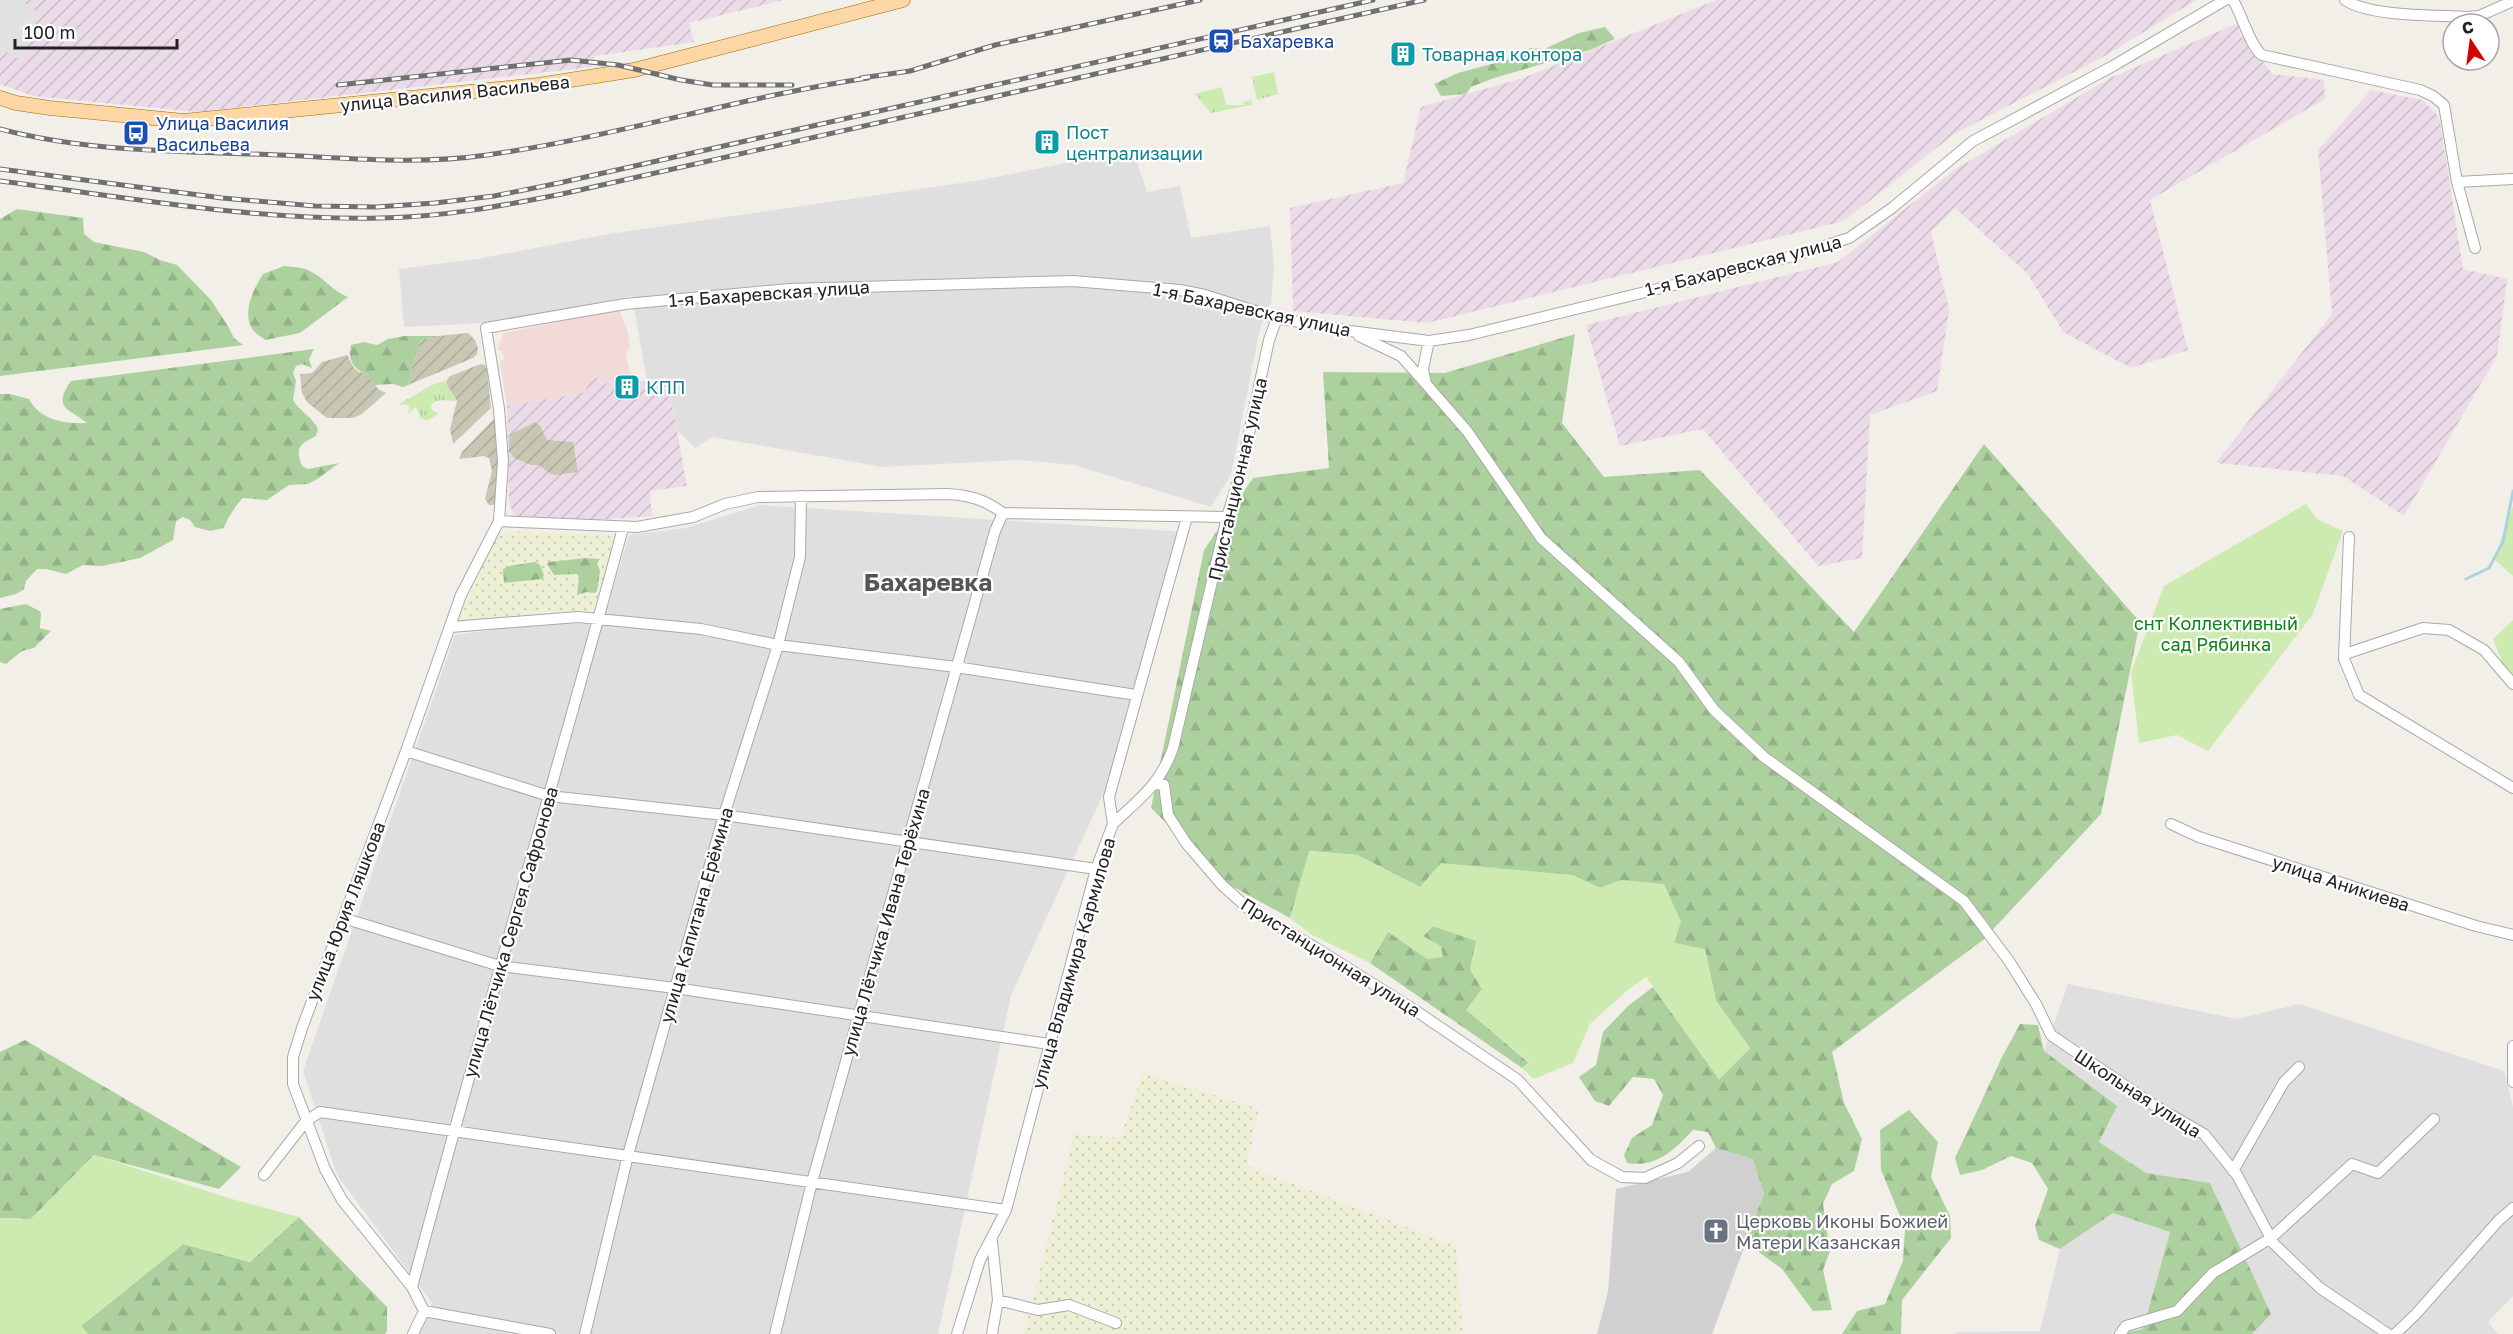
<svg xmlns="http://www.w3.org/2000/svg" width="2513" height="1334" viewBox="0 0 2513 1334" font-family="'Golos Text',sans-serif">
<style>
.residential{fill:#e0dfdf}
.commercial{fill:#f2dad9}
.industrial{fill:url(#industrial-furrows)}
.religious{fill:#d0d0d0}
.construction{fill:url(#construction-furrows)}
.farmland{fill:url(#farmland-dots)}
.grass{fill:url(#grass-tufts)}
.forest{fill:url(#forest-firs)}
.garden{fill:#cdebb0}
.parking{fill:#e2e2e2}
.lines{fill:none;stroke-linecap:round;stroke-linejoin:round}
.stream{stroke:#aad3df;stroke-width:3}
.minor-casing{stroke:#a9a9a9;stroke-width:12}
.major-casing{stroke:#a06b00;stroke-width:15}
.minor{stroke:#fff;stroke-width:10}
.major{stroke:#fcd6a4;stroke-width:14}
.rail-casing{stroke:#707070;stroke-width:5}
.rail{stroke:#fff;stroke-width:3;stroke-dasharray:9;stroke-linecap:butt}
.labels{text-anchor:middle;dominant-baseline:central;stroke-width:4.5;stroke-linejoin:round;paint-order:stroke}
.transit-label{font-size:18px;fill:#164399;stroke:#fff;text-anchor:start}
.culture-label{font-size:18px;fill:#0d838f;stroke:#fff;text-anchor:start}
.street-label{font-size:18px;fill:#222;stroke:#fff}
.park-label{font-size:18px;fill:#0c8416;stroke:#fff}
.worship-label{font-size:18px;fill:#5b616d;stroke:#fff;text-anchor:start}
.district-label{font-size:24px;font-weight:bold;fill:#555;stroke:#fff}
</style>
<defs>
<pattern id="industrial-furrows" width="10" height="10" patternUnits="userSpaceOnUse" patternTransform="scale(1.5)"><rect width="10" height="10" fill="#ebdbe8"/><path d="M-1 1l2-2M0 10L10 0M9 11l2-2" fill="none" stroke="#c9bcc7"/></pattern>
<pattern id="construction-furrows" width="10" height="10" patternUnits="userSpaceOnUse" patternTransform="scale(1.5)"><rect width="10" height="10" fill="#c7c7b4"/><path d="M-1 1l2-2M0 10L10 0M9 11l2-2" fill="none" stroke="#abab9a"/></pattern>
<pattern id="farmland-dots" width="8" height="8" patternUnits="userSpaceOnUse" patternTransform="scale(1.5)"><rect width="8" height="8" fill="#eef0d5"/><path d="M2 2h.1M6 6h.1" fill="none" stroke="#ccceb7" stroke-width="1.8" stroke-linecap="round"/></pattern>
<pattern id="grass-tufts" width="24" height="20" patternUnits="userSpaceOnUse" patternTransform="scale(1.5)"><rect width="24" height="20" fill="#cdebb0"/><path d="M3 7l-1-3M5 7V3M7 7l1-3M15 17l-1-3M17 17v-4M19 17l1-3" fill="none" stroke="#b0c997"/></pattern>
<pattern id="forest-firs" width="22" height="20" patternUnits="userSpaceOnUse" patternTransform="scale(1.5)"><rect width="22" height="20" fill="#add19e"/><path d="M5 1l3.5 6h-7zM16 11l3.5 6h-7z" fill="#95b388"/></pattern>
</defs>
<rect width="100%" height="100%" fill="#f2efe9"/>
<!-- residential -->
<path class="residential" d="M1133,150l14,42 33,-6 11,52 79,-12 4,40 -3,37 -11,25 -29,146 -20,33 -137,-42 -54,-5 -137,7 -171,-30 -17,11 -18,-18 -10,-53 -20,4 -15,-85 -129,26 -99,5 -5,-58 78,-10 132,-25 372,-54z
M760,505l426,27 -59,210 -116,253 -73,339h-518l12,-31 -95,-128 -34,-104 152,-436 77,-11 33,-1 37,2 27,-90 57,-7z
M2068,984l169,35 62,-15 205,67 9,36v189l-25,26 10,12h-246l18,-20 -60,-131 -64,-10 -47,-31 -55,-91z
M2113,1213l57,19 -27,97 -23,5h-166l5,-2 81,-1 20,-82z"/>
<!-- commercial -->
<path class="commercial" d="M619,309l8,21 3,16 -4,7 5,26 -29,5 -5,-6 -11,2 2,12 -81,14 -7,-44 4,-4 -2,-7 -4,-1 5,-17z"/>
<!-- industrial -->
<path class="industrial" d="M0,0h783l-94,23 5,19 -99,14 -3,11 -395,45 -164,-16 -33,-12z
M1716,0h480l-93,57 -149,77 -110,87 -417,102 -134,-12 -3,-103 113,-25 18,-76 102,-29z
M2238,23l2,12 16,16 16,23 52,6 1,19 -175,101 38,150 -57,18 -68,-36 -36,-59 -72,-65 -24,24 18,78 -12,81 -67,24 -8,143 -44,8 -115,-137 -83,17 -34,-121 252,-63 116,-92 156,-92z
M2371,90l52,10 14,15 3,6 23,148 44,10 -10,77 -93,160 -61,-40 -127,-13 116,-149 -14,-164z
M667,377l20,109 -37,5 2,25 -57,4 -79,-4 -5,-8 -2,-8 -2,-94 80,-14 -2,-12 8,-2h4l5,6 29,-5 4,3z"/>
<!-- religious -->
<path class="religious" d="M1716,1148l37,11 11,35 -52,140h-115l11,-43 8,-102 72,-17z"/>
<!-- construction -->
<path class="construction" d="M468,333l7,7 3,8 -1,6 -4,4 -65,27 5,-22 8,-23 17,-4z
M347,355l7,13 5,4 9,2 10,15 8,4 -24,21 -9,4h-26l-20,-16 -5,-9 -2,-19 12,-1 10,-11z
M481,364l4,1 2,5 4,38 -38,36 -3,-15 7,-28 -10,-16v-5l3,-4z
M494,419l4,33 -1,49 -4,4h-4l-4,-6 7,-28 -3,-13 -5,-2 -25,3 3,-7z
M535,422l5,4 7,14 26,2 5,30 -23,3 -6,-2 -10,-8h-8l-17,-7 -5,-7v-11l2,-6z"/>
<!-- farmland -->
<path class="farmland" d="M512,531l103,4 -21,78 -44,-1 -92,11 36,-83 5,-5z
M1143,1073l116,36 -12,57 209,80 7,88h-439l50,-200 46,4z"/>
<!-- grass -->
<path class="grass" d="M1274,72l4,22 -21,6 -5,-23z
M1222,87l4,18h17v-3l8,-2 1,5 -41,8 -16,-19z
M447,380v5l10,16c-10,1 -18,-4 -26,4l1,5 7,4 -11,6 -7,-1 -5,-12 -10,8 4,-6 -2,-4 -9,-1 33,-19z"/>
<!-- forest -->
<path class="forest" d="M1605,27l10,12 -25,11 -96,28 -23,9 -5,7 -25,2 -7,-12 24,-11 63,-17 9,-8 14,1 35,-16z
M17,209l66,9 1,16 10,8 50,10 16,8 17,5 34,35 17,26 6,12 9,7 -243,31v-157z
M284,266c8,1 17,1 24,4 16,7 24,21 40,27l-48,36 -35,7c-3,-3 -9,-6 -12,-10 -12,-16 1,-42 10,-56z
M1575,334l-13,89 42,54 96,-7 154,162 130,-188 156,178 -39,192 -118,126 -151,112 12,51 18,36 -8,32 -22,13 -9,20 7,47 -7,19 9,40 -19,1 -31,-42 -37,-27 19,-48 -11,-35 -37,-11 -8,-16 -15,-2c-19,20 -36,38 -66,33l-3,-8 8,-17 20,-13 11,-30 -9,-16 -21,-2 -24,29 -14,-5 -16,-24 17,-12 7,-33 25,-26 25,-19 66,92 31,-31 -34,-47 -11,-51 -31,-7 -52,-63 -22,8 -28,-13 -152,12 -63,-32 -47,-4 -20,67 -62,-34 -77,-76 53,-258 49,-72 76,-10 -6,-96 122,1z
M405,336h33l-17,4 -8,23 -5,22 -5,2 -10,-3 -19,1 -6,-11c-14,-3 -21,-15 -17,-29l13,-3 13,3 11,-6z
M314,349l-5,10 3,9 -10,-4 -6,2 -3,7 3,8 -3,19c7,12 19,16 25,29l-2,7c-15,8 -22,10 -14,30l6,3 31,-6 -20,15 -11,6 -19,1 -22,15 -24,-2c-5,4 -18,24 -19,30l-14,3 -15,-4 -5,-7 -7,-3 -7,4 -3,19 -33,18 -38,8 -19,-1 -17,9 -20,-5h-9l-11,12 -2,8 -8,5 -16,4v-204h10l19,5c11,21 35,25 58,24 -16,-14 -36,-14 -16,-42z
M586,558l14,1 -3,4 3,8 -3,20 -2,2 -8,-1 -10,3 2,-18 -2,-3 -23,1 -7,-11 2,-2z
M535,562l5,3 4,10 -2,4 -38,4 -1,-14 6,-3z
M26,604l15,8 -1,16 11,3 -17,17 -12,3 -16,13 -6,-2v-53z
M1433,926l44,15 -7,28 12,20 -15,21 62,53 -7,5 -152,-105 18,-32 35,5z
M2020,1024l18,1 6,26 73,55 -18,36 47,31 64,10 61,131 -19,20h-132l23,-5 27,-97 -57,-19 -53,36 -21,-9 -4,-14 13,-37 -16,-26 -21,-7 -29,14 -22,5 -5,-17 47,-101z
M25,1040l216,127 -22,22 -125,-34 -63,64 -31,-1v-166z
M1909,1110l29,32 -7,35 19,39 1,22 -49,62 -1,34h-59l15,-23 28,-7 18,-43 2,-33 -24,-58 -1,-40z
M299,1217l88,90v24l-2,3h-297l-7,-8 102,-82 67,18z"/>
<!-- garden -->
<path class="garden" d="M2306,504l11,15 26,12 -30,83 -105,137 -31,-16 -38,8 -8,-71 33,-86z
M2513,506v70l-19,-17z
M2513,620v71l-20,-52z
M1309,851l48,4 63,32 21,-24 131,12 28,13 22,-8 42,4 17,38 -7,21 31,6 11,52 34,47 -31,31 -73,-102 -17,12 -39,35 -17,39 -39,16 -12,-11 7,-6 -63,-52 16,-21 -12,-20 6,-28 -43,-15 -10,10 18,10 2,11 -16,2 -39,-27 -18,31 -58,-28 -22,-17z
M94,1155l138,44 67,18 -49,45 -67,-18 -102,82 7,8h-88v-116l31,1z"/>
<!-- parking -->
<path class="parking" d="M0,0h24l3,6 13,7 -18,48 -22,-13z"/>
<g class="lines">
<!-- stream -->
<path class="stream" d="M2466,579l23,-11 14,-26 10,-51"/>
<!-- minor casing -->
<g class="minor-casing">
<path id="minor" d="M2233,0c9,15 17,46 29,55l158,35 13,6 11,9 13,77 18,66
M2345,0c26,17 90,15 122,17l12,-1 34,-15
M2457,182l56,-3
M1359,336l42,20 25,28
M1429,341l-6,28 3,15 41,47 74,107 138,124 35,48 50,47 200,144 45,60 27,43 15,31 101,69 52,30 33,41 37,69 46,44 68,46
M499,521l138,6 56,-10 32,-13 33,-7 189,-3c23,1 38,6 56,19l224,4
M2349,537l-5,122 15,36 154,93
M451,627l127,-10 123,12 77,16 178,22 180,28
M2345,654l78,-26 26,2 35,20 29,34
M406,751l143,45 175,19 372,54
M1155,784l9,1 4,30 18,28 36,42 28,25 66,38 100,63 102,69 73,80 31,17 23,1 33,-15 21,-17
M1113,824c27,-26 47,-39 60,-76l54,-231 13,-42 29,-135 8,-22
M2171,824l28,13 277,89 37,9
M343,918l157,48 175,22 374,56
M2513,1046v36
M2233,1171l51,-89 15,-15
M264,1175l42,-54 14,-9 686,98
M992,1241l6,59 -6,34
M412,1287l-70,-87 -17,-31 -32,-85v-27l9,-29 104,-277 55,-156 38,-74 4,-60 -4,-52 -13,-81 139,-24 164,-15 284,-8 107,9 25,5 72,23 73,13 79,10 40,-6 328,-80 52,-17 43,-30 81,-67 140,-75 112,-66
M998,1300l40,10 31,-5 47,18
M424,1311l126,23
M413,1334l11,-23 -12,-24c67,-254 143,-506 211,-759
M585,1334l43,-179 96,-340 54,-170 22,-88 1,-61
M775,1334l37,-152 183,-651 8,-18
M957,1334l23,-74 26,-50 90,-341 17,-45 -4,-27 78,-280
M2120,1334l6,-8 51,-15 36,-38 58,-35 81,-74 26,9 56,-54
M2395,1334l21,-20 83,-94 14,-12"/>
</g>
<!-- major casing -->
<g class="major-casing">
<path id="major" d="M0,98l16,5 34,5 134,13 354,-36 96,-15 269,-70"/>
</g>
<!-- minor -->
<use href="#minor" class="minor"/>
<!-- major -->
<use href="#major" class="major"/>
<!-- rail casing -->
<g class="rail-casing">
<path id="rail" d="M861,78l49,-7 85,-26 205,-45
M338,85l233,-25 47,5 63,15 32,5h79
M0,129c90,24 186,22 279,26 69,3 139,10 208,0 128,-18 253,-58 381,-77
M0,169l222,29 93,8 61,1 59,-4 59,-7 65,-13 814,-183
M0,181c126,16 254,40 381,37 62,-1 121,-12 181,-24l862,-194"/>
</g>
<!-- rail -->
<use href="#rail" class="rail"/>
</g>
<!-- icons -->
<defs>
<g id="station-square" transform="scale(1.35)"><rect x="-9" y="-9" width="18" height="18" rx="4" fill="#1a4fb4" stroke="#fff"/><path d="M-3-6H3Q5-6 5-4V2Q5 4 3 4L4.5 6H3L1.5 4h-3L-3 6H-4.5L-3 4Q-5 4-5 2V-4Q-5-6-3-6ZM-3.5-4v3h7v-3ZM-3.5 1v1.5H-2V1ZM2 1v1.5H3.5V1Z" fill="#fff"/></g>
<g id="building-square" transform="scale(1.35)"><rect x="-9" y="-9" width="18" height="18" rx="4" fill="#0f9aa8" stroke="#fff"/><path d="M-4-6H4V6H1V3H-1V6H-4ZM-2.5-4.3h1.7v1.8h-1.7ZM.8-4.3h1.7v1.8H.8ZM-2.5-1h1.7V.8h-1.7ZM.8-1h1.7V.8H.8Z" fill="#fff"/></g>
<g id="bus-square" transform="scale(1.35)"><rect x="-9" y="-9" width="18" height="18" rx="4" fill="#1a4fb4" stroke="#fff"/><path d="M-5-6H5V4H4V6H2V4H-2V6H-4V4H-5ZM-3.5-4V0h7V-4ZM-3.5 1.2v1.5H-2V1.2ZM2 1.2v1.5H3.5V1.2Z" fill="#fff"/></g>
<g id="church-square" transform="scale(1.35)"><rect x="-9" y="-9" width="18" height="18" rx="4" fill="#6b7280" stroke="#fff"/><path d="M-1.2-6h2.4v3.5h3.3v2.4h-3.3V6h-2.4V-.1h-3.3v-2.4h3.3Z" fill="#fff"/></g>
</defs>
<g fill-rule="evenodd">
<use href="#station-square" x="1221" y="41"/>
<use href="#building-square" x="1403" y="54"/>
<use href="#bus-square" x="136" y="133"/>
<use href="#building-square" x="1047" y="142"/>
<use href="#building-square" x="627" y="387"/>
<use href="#church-square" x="1716" y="1231"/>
</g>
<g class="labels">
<!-- transit labels -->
<g class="transit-label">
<text x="1240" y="41">Бахаревка</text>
<text x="156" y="123">Улица Василия<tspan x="156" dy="21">Васильева</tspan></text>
</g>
<!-- culture labels -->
<g class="culture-label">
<text x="1422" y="54">Товарная контора</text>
<text x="1066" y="132">Пост<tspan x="1066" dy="21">централизации</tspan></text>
<text x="646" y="387">КПП</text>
</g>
<!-- street labels -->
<g class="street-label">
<text transform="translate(455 93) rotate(-6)">улица Василия Васильева</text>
<text transform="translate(1743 265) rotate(-14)">1-я Бахаревская улица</text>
<text transform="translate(769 293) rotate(-4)">1-я Бахаревская улица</text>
<text transform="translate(1252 309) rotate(12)">1-я Бахаревская улица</text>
<text transform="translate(1237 479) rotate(-77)">Пристанционная улица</text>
<text transform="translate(2341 883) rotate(18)">улица Аникиева</text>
<text transform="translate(345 911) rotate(-69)">улица Юрия Ляшкова</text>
<text transform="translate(696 915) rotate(-74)">улица Капитана Ерёмина</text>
<text transform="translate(885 922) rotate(-74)">улица Лётчика Ивана Терёхина</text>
<text transform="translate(510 932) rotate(-74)">улица Лётчика Сергея Сафронова</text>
<text transform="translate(1331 957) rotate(32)">Пристанционная улица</text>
<text transform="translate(1073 963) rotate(-74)">улица Владимира Кармилова</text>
<text transform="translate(2138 1093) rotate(33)">Школьная улица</text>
</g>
<!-- park labels -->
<g class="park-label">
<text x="2216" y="623">снт Коллективный<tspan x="2216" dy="21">сад Рябинка</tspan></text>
</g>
<!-- worship labels -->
<g class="worship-label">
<text x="1736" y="1221">Церковь Иконы Божией<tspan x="1736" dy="21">Матери Казанская</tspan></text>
</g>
<!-- district labels -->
<g class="district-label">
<text x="928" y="581">Бахаревка</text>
</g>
</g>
<!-- north arrow -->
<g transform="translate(2471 42) rotate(347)"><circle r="28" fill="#ffffff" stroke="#a7a7a7" stroke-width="1.5"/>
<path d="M0-4.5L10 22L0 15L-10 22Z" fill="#d40000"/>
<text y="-9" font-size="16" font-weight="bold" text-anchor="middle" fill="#222222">С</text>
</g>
<!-- scale -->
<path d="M15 39v9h162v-9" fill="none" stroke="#222222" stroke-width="3"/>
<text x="24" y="39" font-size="18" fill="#222222" stroke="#ffffff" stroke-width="4.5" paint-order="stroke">100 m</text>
</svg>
